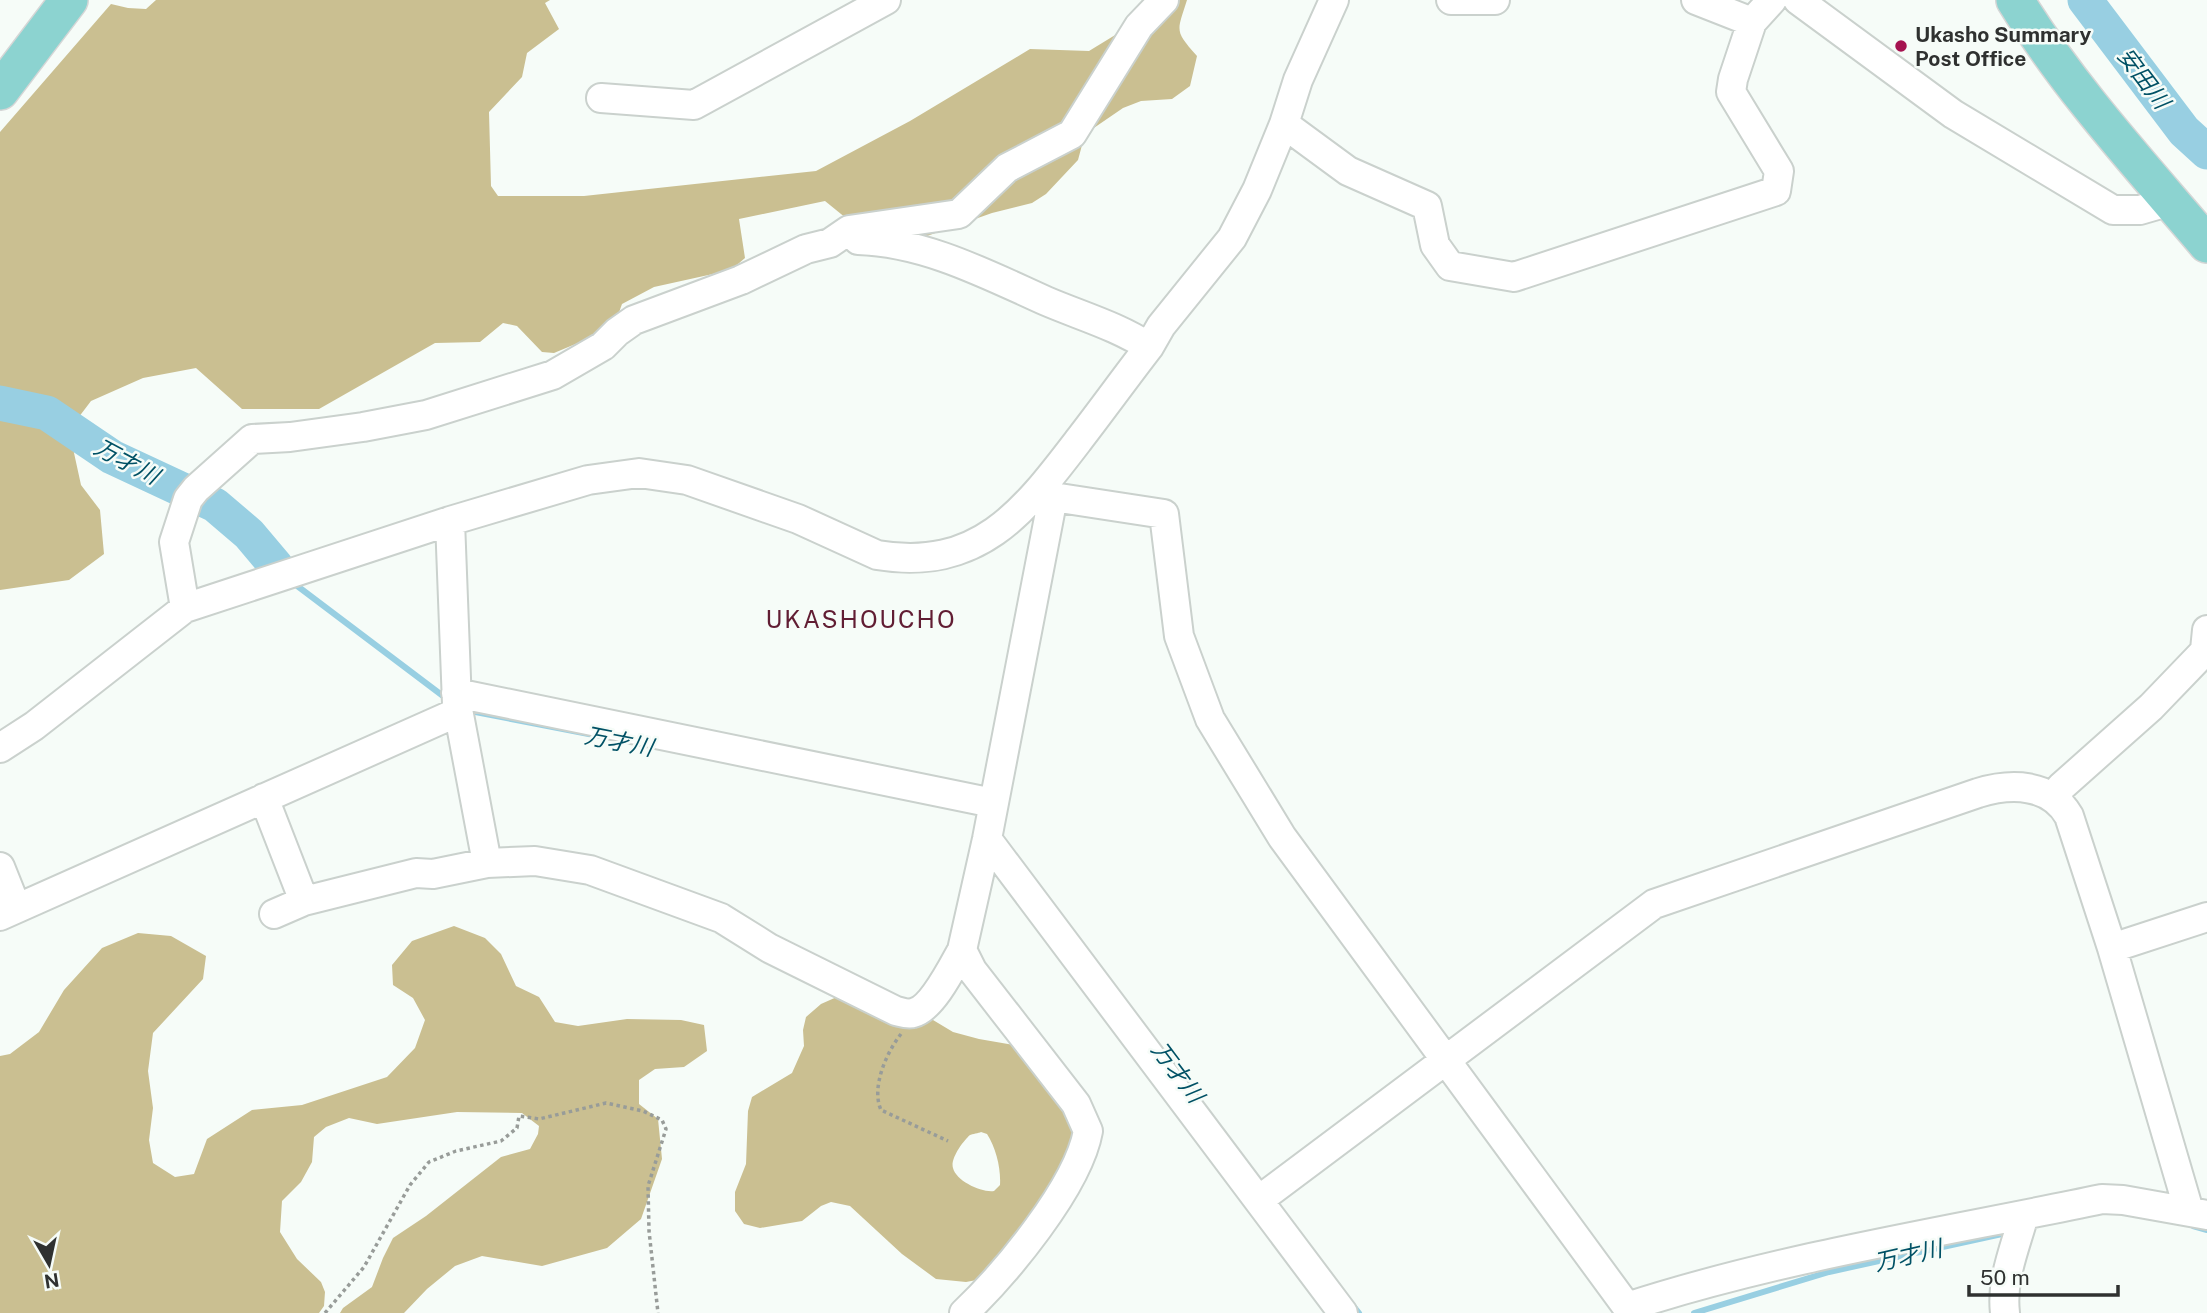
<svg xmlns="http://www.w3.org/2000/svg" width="2207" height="1313" viewBox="0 0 2207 1313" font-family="'Public Sans','Noto Sans JP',sans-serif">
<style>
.forest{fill:#cabf91;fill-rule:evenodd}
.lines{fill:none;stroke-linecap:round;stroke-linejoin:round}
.stream{stroke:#98cfe2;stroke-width:6}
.river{stroke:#98cfe2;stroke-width:35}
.minor-casing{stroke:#cad1cd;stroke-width:32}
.major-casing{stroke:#d5d6d6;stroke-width:40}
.path{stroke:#989c99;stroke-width:3.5;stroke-dasharray:3.5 3.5;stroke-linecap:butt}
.minor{stroke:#fff;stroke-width:28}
.major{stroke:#8cd3d0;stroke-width:37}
.poi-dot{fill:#a51350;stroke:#f6fcf8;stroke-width:2.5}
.labels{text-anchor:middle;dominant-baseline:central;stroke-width:5;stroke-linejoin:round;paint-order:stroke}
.poi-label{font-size:21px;font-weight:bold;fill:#2f3130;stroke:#f6fcf8;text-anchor:start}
.water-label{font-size:23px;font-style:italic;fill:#005165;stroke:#f6fcf8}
.quarter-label{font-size:24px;letter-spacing:2px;fill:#611d33;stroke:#f6fcf8}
</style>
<rect width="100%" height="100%" fill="#f6fcf8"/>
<!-- forest -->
<path class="forest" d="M156,0h394l-5,3 14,26 -32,24 -5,24 -33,35 2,74 7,10h86l232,-25 94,-50 120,-72 59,2 72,-44 4,-7h22c-10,32 -13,30 10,56l-7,30 -18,13 -31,2 -18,7 -38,26 -7,26 -32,34 -14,9 -40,10 -82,29 -21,13h-21l-11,-28 -32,-26 -86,18 6,39 -14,12 -77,17 -32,17 -6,17 -19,14 -43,18 -12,-1 -25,-26 -14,-3 -23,19 -45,1 -116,66h-77l-46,-41 -53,10 -52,23 -22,29 12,55 19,25 4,44 -35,26 -69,10v-458l111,-128 17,4 18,1z
M454,926l31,12 16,16 15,32 23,11 16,25 23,4 49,-7 54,1 23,5 3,26 -23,16 -29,2 -16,11v24l19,15 4,40 -21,60 -34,29 -65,18 -60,-10 -27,10 -28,23 -23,24h-64l3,-5 29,-21 11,-29 10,-20 33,-22 75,-59 29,-8 8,-15 1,-8 -17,-13 -65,-1 -80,12 -28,-6 -23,9 -12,10 -2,25 -11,20 -19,19 -2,31 17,27 24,23 4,10 -1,14 -5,7h-319v-257l10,-2 29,-22 25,-42 38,-42 36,-15 33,3 35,20 -3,23 -50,54 -5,38 5,37 -4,32 4,23 22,14 19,-3 13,-35 45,-29 50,-5 85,-28 28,-29 10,-28 -12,-22 -20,-13 -1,-20 20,-24z
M839,996l89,21 25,15 26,7 40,7 56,78 -2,17 -15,43 -76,95 -16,3 -30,-3 -34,-25 -52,-48 -19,-4 -10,4 -19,15 -42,7 -16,-4 -9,-13v-19l11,-28 2,-53 4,-14 40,-24 12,-27 -1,-16 3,-13 15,-13zM981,1132l6,2c9,14 14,34 13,51l-6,6c-12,2 -38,-10 -41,-23 -3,-9 10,-27 17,-33 2,-1 9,-2 11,-3z"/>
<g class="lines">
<!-- stream -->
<path class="stream" d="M292,582l155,117
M465,710l134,26
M2193,1226l14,4
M1351,1303l8,10
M1694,1313l135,-41 182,-40"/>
<!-- river -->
<path class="river" d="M2085,0l99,131 23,21
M0,403l47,10 65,44 103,48 34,29 27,32"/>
<!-- minor casing -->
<g class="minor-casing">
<path id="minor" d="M1451,0h44
M1696,0l56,22
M1798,0l155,114 160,96h27l31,-9
M601,98l93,7 192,-105
M1284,124l64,47 79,35 8,39 15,21 64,11 262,-86 3,-20 -48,-79 2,-13 19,-57 20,-22
M858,240c67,2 128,34 188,61 35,15 71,25 103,46
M1044,486l9,11 111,17 15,122 31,83 72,118 345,470c154,-50 317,-75 475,-108l21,1 84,15
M185,608l-11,-66 14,-43 8,-10 56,-50 38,-2 73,-10 63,-12 127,-40 50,-29 14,-14 17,-12 107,-40 65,-31 24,-6 19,-13 110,-16 48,-46 65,-34 67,-108 25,-26
M456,693l537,110
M0,748l34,-22 151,-118 265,-87 138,-41 51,-7 48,7 111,39 79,36c101,17 146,-42 201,-114 24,-31 47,-63 71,-94l12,-21 71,-88 25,-48 27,-66 14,-44 36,-80
M264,798l40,103 112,-28 17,1 54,-11 -30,-159 -7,-183
M2056,799l5,-12 90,-80 51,-53 3,-4 2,-20
M987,839l356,474
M487,863l48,-2 55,9 131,48 48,30 127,63c5,1 12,4 17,2 19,-4 40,-47 49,-63
M0,867l16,40
M274,914l30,-13
M0,916l458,-204
M2112,948l95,-31
M1259,1200l395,-296 324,-111c33,-10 72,-10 91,23l43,132 77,263
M964,1313c41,-39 114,-126 124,-182l-12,-27 -104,-134 -10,-20 25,-111 66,-342
M2005,1313c-4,-34 10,-65 19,-98"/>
</g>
<!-- major casing -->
<g class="major-casing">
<path id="major" d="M2015,0c54,88 125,165 192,244
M0,91l69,-91"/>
</g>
<!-- path -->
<path class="path" d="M901,1034c-15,19 -30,54 -20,76l67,31
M325,1313l39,-46 46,-82 19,-23 27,-11 45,-10 16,-13 2,-12 20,3 67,-16 37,8 19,9 4,9 -18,57 1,45 9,82"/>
<!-- minor -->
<use href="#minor" class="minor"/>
<!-- major -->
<use href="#major" class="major"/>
</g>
<!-- markers -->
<circle class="poi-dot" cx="1901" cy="46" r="7"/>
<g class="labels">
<!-- poi labels -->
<g class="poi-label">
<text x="1915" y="34">Ukasho Summary<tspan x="1915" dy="24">Post Office</tspan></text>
</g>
<!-- water labels -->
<g class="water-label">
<text transform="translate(2144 78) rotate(53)">安田川</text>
<text transform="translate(127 461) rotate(28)">万才川</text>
<text transform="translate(619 741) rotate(11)">万才川</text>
<text transform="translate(1178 1072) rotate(53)">万才川</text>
<text transform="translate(1908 1255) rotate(-13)">万才川</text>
</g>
<!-- quarter labels -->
<g class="quarter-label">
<text x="861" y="619">UKASHOUCHO</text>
</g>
</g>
<!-- north arrow -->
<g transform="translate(49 1264) rotate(171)" stroke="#f6fcf8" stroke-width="5" paint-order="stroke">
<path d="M0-5L12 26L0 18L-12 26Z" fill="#2f3130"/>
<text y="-10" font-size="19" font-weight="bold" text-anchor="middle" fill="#2f3130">N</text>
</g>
<!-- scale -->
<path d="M1969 1285v10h149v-10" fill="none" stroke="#2f3130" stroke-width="3.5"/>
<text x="1980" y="1285" font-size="21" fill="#2f3130" stroke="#f6fcf8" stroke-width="5" paint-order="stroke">50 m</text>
</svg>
